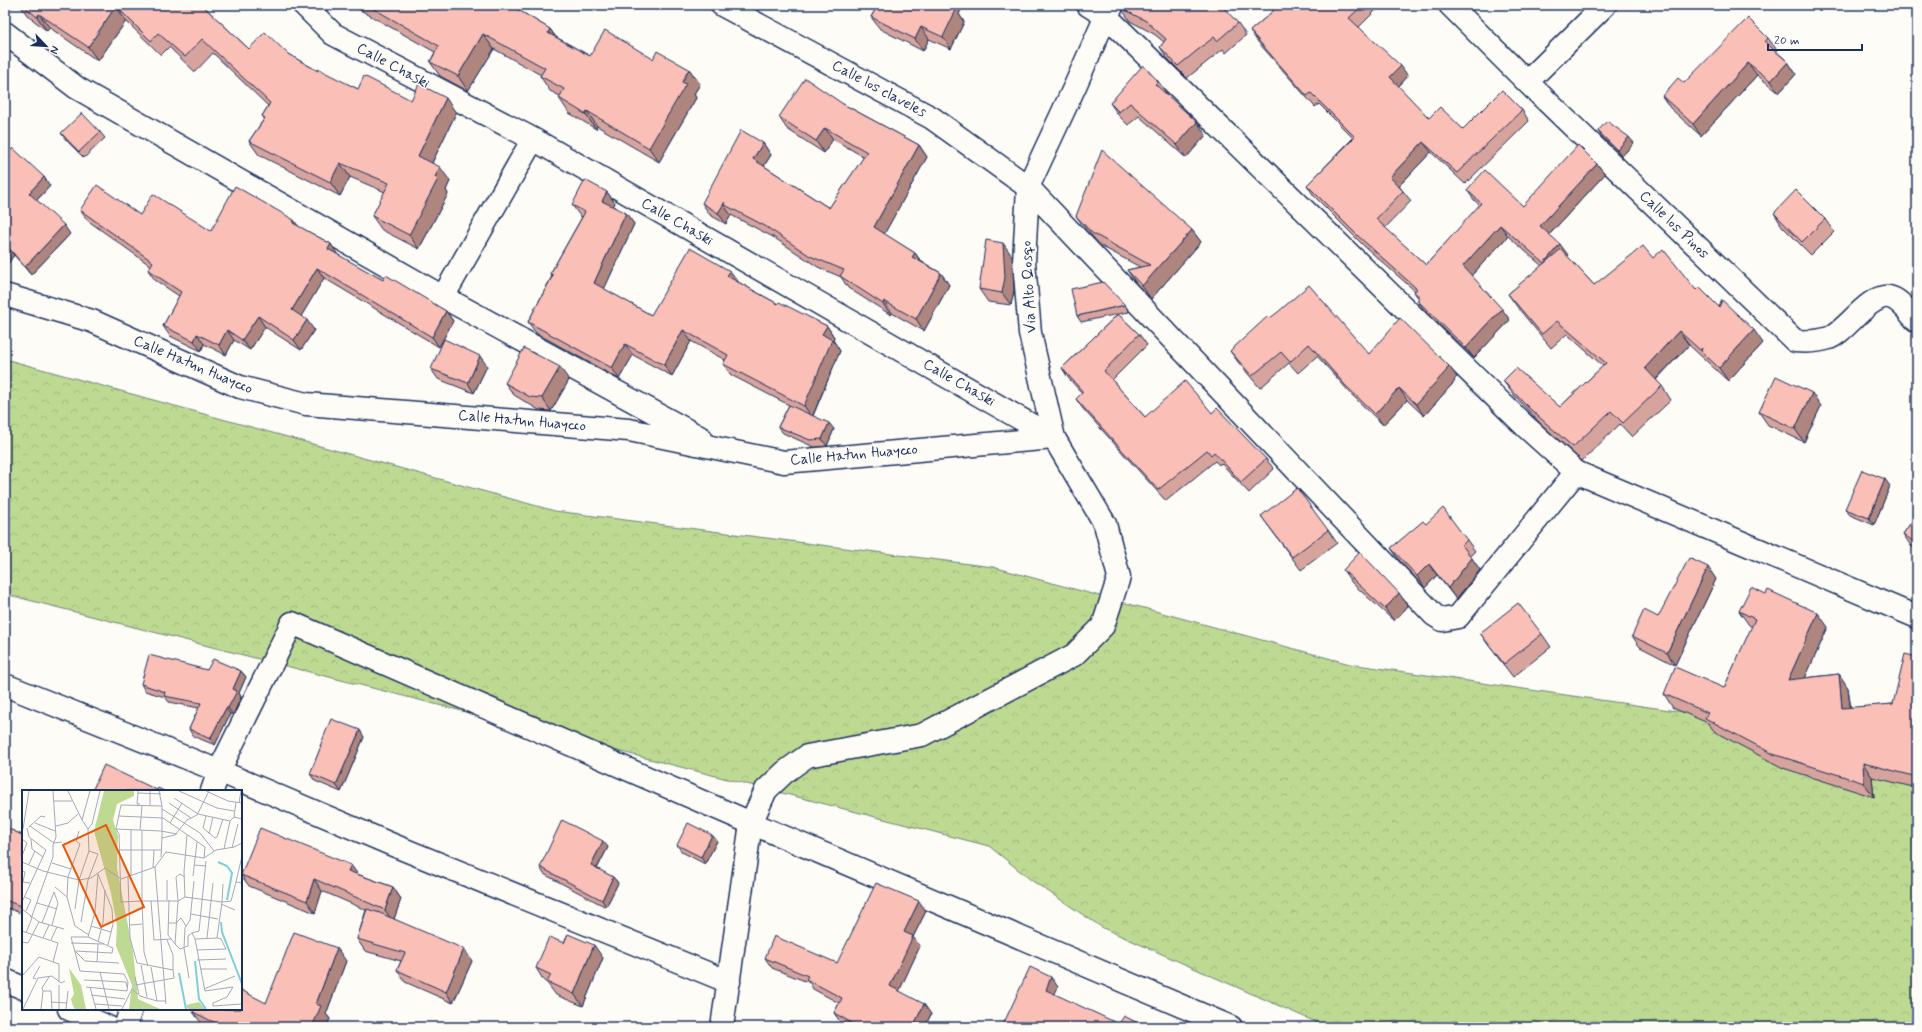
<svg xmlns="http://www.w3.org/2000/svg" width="1922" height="1032" viewBox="0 0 1922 1032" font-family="Mynerve,sans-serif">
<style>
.forest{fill:url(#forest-crowns);stroke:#6c8478}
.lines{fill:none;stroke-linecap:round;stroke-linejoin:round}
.street-casing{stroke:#1b2f5e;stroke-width:25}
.secondary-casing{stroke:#1b2f5e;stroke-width:25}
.street{stroke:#fdfcf7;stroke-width:22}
.secondary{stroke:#fdfcf7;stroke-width:22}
.wall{fill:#d7a49d;stroke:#1b2f5e}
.shaded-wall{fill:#af867f;stroke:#1b2f5e}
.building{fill:#fabfb6;stroke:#1b2f5e}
.labels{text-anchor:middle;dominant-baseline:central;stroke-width:3;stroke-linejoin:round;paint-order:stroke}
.street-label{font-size:15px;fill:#1b2f5e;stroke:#fdfcf7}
.inset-river{fill:none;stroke:#7ecfd7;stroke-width:2}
.inset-road{fill:none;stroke:#a3aaba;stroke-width:1}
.view{fill:#e8590c;fill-opacity:0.15;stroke:#e8590c;stroke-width:2}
.inset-edge{fill:none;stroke:#1b2f5e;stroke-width:2}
</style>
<defs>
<pattern id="forest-crowns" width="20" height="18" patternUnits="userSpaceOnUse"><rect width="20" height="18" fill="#beda92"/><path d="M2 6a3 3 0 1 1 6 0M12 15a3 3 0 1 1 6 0" fill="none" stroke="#a3bb80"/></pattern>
</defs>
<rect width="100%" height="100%" fill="#fdfcf7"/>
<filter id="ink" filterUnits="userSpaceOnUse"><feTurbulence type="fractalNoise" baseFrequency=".025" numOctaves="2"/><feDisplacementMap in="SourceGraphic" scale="8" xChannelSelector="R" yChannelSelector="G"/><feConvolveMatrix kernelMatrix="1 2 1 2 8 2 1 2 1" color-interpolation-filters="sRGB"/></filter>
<g filter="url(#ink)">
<!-- forest -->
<path class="forest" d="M5,359l550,152 438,56 357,97 563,81 4,4v278h-590l-224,-99 -72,-48 -42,-34 -984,-252z"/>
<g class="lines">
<!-- street casing -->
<g class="street-casing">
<path id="street" d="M304,5l29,29 200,105 521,299
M722,5l210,113 96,69 406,428 8,5 16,-3 118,-145
M1088,5l18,11 419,410 51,46 341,145
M1450,5l77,77 268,259c12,1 22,1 34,-3 18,-7 40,-44 60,-41 11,2 21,17 28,24
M5,33l72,55 366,209 258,141
M1527,82l78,-77
M5,295l87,26 148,66 66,17 323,26 155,32 270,-24
M443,297l90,-158
M5,685l214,86 174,74 336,137
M212,791l7,-20 73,-148 459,200 480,204
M5,980l18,8
M69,1009l39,18
M125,1027l6,-18"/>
</g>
<!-- secondary casing -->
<g class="secondary-casing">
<path id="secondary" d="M722,1027l29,-204 15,-33 19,-18 22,-16 115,-21 152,-80 29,-29 16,-49 -14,-53 -51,-86 -24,-105 -6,-71 4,-75 47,-101 31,-70 7,-11"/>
</g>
<!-- street -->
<use href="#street" class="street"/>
<!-- secondary -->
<use href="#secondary" class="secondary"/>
</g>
<!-- wall -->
<path class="wall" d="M20,5h182l47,44 39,5 30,17 40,18 53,11 45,13 -24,50 18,18 -4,9 2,4 -29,55 -37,-19 -10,-14 13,-24 -35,-15 -10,19 -81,-41 -10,-14 15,-22 -2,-3 6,-10 -55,-53 -18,19 -26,-25 -8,8 -35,-34 -28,40 -48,-33 -3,3 -20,-16z
M351,5h159l40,24 6,8 34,19 63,3 36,10 11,15 -6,10 2,4 -37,64 -62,-36 -1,3 -27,-16 -10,-15 1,-2 -10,-5 -10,-15 1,-1 -47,-26 -26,42 -28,-15 -10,-14 5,-10z
M878,5h85l-4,9 5,8 -13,27 -22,-10 -6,12 -43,-22 -9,-12z
M1278,5h103l-22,22 49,49 -10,11 31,31 34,11 59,-19 7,11 -64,63 -34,-32 -32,34 12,15 -26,27 41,37 54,-60 -6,-5 -7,-10 56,16 74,-42 8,10 -56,61 19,20 -1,1 27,29 59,-27 66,49 44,36 -35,38 -39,-36 -33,35 6,6 9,14 -39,37 -12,-13 -38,37 -43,-39 -26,-28 -10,-13 57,26 43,-41 -36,-32 -16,14 -33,-40 -10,-14 34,-28 -34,-30 -37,40 39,44 -36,38 -49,-47 -8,-11 2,-1 -5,-7 1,-1 -51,-45 -50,-50 -7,-11 46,-47 -34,-34 -4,3 -57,-65 -8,-11 22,-19z
M1121,8l117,15 8,12 -20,18 -3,-4 -36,29 -19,-19 -8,-12 4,-5 -10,-8 -24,-13z
M1768,38l9,12 -1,1 12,11 8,12 -17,19 -22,-18 -56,61 -31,-28 -8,-12 22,-13z
M1158,81l9,13h-1l40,41 -20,23 -47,-42 -11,9 -9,-9 -9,-13z
M843,104l76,41 8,12 -43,77 31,19 6,8 20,12 8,12 -25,46 -32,-18 -1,2 -43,-27 -7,-11 -23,-10 -45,-30 -42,-22 -5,9 -16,-9 -8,-12 61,-60 8,12 -7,11 65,42 35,-51 -31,-18 -9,14 -37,-24 -8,-12z
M1598,131l36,12 -12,13 -20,-19z
M100,132l5,6 -21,20 -18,-18 -5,-7z
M5,153l2,2 37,22 6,9 -13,14 33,34 -39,41 -17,-20 -7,10 -2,-2z
M607,192l8,11 -2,3 13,7 8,11 -30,65 47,26 79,-44 8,11 40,22 49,22 7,11 -1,3 7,11 -27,65 21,13 -7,17 -13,1 -31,-14 -5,-6 11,-22 -58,-30 -8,-11 2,-4 -34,-19 -19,35 -39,-21 -14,24 -83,-46 -8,-11 24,-46 -2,-2 32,-57 -2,-1 -8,-11z
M80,210l60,5 71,16 87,-5 33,18 6,11 46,25 63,31 7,10 -14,26 -115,-69 -23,38 13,14 -13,20 -36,-23 -15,23 -16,-10 -8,15 -22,-11 -3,7 -31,-15 -7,-10 16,-30 -24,-16 -7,-10 3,-4 -64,-46z
M1774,213l51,6 9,13 -23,23 -29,-29z
M1076,216l116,14 9,12 -50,57 -15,-16 -9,-13 13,-3 -39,-21 -16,-18z
M1012,256l2,34 -3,15 -23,-3 -9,-13z
M1125,305l4,7 -11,2 21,20 8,11 -35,35 33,37 67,-4 54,46 8,10 -25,24 -28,-30 -2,2 -4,-4 -49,40 -83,-92 -7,-10 6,-6 -13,-14 -7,-11 56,-54 -37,8 -4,-6z
M1270,318l99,36 80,12 8,11 -3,3 1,1 -31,35 -17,-16 -24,25 -30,-29 -36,-40 -19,17 -9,-10 -29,25 -22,-26 -8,-11z
M487,366l-13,27 -36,-14 -7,-10z
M569,380l-18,31 -12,-1 -25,-15 -9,-12z
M1821,406l-17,36 -36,-17 -9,-13z
M1890,486l-16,39 -24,-10 -5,-6z
M1917,514v36l-6,-4 -8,-12z
M1261,516l67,14 9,13 -36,27z
M1426,524l41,16 8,11 -5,5 10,14 -24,29 -19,-24 -12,13 -26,-28 -8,-12z
M1343,570l65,36 -14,15 -42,-38z
M1716,579l-41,86 -35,-18 -8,-11 26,-19z
M1739,611l89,16 -23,51 34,-4 9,14 3,20 42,-4 24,-47v131l-45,-11 2,20 -91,-29 -68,-36 -7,-9 -35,-15 -9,-14 60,-6 28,-61 -3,-2z
M1480,633l62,1 9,13 -38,30 -24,-31z
M207,670l34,1 5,6 -7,16 2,4 -8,18 -3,-1 -15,31 -22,-9 -4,-7 10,-21 -30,-6 -4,-5 -20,-6 -4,-7z
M364,737l-23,55 -26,-11 -5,-7 11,-27 -1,-1z
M5,827l17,8 1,-1v80l-18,-7z
M712,835l5,6 -12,23 -23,-12 -5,-7z
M608,847l-11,22 16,8 5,6 -12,24 -62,-33 -4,-7z
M357,874l36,13 8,12 -7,20 78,42 -19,42 -48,-21 -8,-12 4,-9 -36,-10 -8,-12 9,-29 -44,-19 -7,22 -66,-27 -8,-11z
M926,911l-13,26 7,9 -21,45 32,23 -6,13h-76l-8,-4 -7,-10 5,-10 -26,-14 -3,-6 -38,-15 -7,-10 72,5z
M564,943l39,15 -20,48 -27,-11 -9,-12 -3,-2 -8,-13z
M346,961l-20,53 4,5 -4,8h-119l-5,-3 -9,-12 73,-9z"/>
<!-- shaded-wall -->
<path class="shaded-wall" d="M949,5h14l-4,9 5,8 -13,27 -8,-12z
M116,6l10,15 -28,40 -10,-14z
M39,14l11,14 -3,3 -10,-14z
M921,27l8,12 -6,12 -8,-12z
M550,29l10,15 -12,-11z
M483,34l11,15 -26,42 -10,-15z
M1788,62l8,12 -17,19 -8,-12z
M1748,63l9,12 -56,61 -8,-12z
M1401,66l7,10 -11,12 -7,-11z
M689,69l11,15 -6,10 2,4 -37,64 -10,-14 33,-66z
M446,98l10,15 -28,58 -10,-15z
M587,111l10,15 -1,3 -11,-15z
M1197,122l9,13 -20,23 -9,-13z
M825,128l8,11 -9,14 -8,-12z
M1629,137l5,6 -12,13 -5,-6z
M1423,142l8,10 -34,36 -7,-11z
M763,143l8,12 -10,15 -8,-11z
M919,145l8,12 -45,81 -8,-11z
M340,163l10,14 -10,19 -10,-14z
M1597,164l8,10 -58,63 -7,-11z
M440,167l10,14 -4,9 2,4 -29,55 -10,-14z
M44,177l6,9 -15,16 -6,-9z
M607,192l8,11 -5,9 -8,-11z
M723,204l8,11 -5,9 -8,-11z
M626,213l8,11 -32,70 -8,-11z
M294,220l7,10 -8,-7z
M64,225l6,9 -39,41 -6,-8z
M1500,225l8,11 -38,41 -7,-11z
M1192,230l9,12 -50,57 -9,-13z
M1003,243l9,13 2,34 -3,15 -9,-12z
M331,244l7,11 -3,5 -7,-11z
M1560,244l8,11 -17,19 -7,-11z
M8,247l6,8 -7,10 -2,-3v-12z
M915,253l8,12 -11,-8z
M317,268l7,10 -25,42 -7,-10z
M730,271l8,10 -3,6 -8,-11z
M941,273l8,12 -25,46 -8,-12z
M884,301l8,12 -1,2 -8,-11z
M1502,309l8,11 -36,38 -8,-10z
M446,311l7,10 -14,26 -7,-10z
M258,316l7,11 -15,23 -8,-10z
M307,320l7,10 -13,20 -7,-10z
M827,326l7,11 -1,3 7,11 -28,66 -8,-11 18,-72z
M227,330l7,10 -8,15 -7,-10z
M683,330l8,11 -19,35 -8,-11z
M1754,330l9,13 -35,38 -9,-13z
M1679,331l10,14 -35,36 -9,-13z
M197,334l7,10 -3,7 -7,-10z
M625,344l8,11 -14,24 -7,-11z
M480,356l7,10 -13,27 -6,-10z
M1449,366l8,11 -3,3 1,1 -31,35 -8,-12z
M560,367l9,13 -18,31 -9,-13z
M1399,388l8,12 -24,25 -8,-11z
M1812,393l9,13 -17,36 -9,-13z
M829,423l5,6 -7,17 -5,-7z
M1885,479l5,7 -16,39 -5,-7z
M1472,558l8,12 -24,29 -8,-11z
M1429,564l8,11 -12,13 -8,-12z
M1708,567l8,12 -41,86 -8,-12z
M1399,593l9,13 -14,15 -9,-12z
M1818,613l10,14 -30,67 -10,-14z
M241,671l5,6 -7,16 2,4 -8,18 -5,-7 5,-19z
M1839,674l9,14 4,34 -10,-14z
M226,708l4,6 -15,31 -5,-6z
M360,730l4,7 -23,55 -5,-7z
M1863,763l9,14 2,20 -10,-14z
M1917,764v17l-3,-5z
M712,835l5,6 -12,23 -4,-7z
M603,841l5,6 -13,25 -4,-7z
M351,865l8,11 -11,-5z
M613,877l5,6 -12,24 -4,-7z
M314,879l8,12 -7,22 -8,-12z
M393,887l8,12 -8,23 -8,-12z
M919,901l7,10 -13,26 7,9 -23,50 -7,-10 14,-54z
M594,945l9,13 -20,48 -9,-12z
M337,948l9,13 -20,53 4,5 -4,8h-14l4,-23z
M464,949l8,12 -19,42 -7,-11z
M1051,977l7,10 -6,13 -6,-10z
M924,1004l7,10 -6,13h-12z"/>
<!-- building -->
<path class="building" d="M23,5h179l47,44 16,-17 23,22 30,17v-2l40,20 6,-13 47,24 8,-16 27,14 -28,58 22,11 -5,10 3,2 -29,56 -37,-19 17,-33 -49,-20 -10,19 -81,-41 16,-23 -3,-2 8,-13 -68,-64 -17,18 -27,-24 -7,8 -35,-35 -28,41 -49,-33 -2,3z
M367,5h143l40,24 -2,4 42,23 15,-26 48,29 4,-8 32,18 -7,13 4,2 -37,64 -62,-37 -2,3 -26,-16 5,-9 -24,-13 5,-8 -62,-34 -25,42 -28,-14 9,-16z
M878,5h71l-1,1 8,4 -13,27 -22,-10 -6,12 -44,-22z
M1123,5h98l17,18 -21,18 -3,-4 -36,29 -18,-19 6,-8 -20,-18 -25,-13z
M1278,5h85l-14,13 52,48 -11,11 39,41 11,-11 23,22 39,-39 20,20 -65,63 -34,-31 -33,35 13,14 -27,28 50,46 55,-62 -14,-13 18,-20 38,36 55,-61 19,19 -57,62 20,18 -16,19 -44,-38 -37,41 39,43 -36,39 -49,-48 3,-3 -6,-5 3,-3 -60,-54 -50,-50 48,-48 -44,-44 -4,3 -57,-65 22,-19z
M1748,18l20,20 -3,4 23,20 -17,19 -23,-18 -55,61 -31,-28 16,-18 6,5z
M1143,65l15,16 -3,3 42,38 -20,23 -47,-42 -11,9 -9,-9z
M805,78l38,26 76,41 -45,82 41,26 -3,4 29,16 -25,46 -32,-18 -1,3 -43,-28 4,-6 -34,-14 -45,-30 -42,-22 2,-2 -7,11 -16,-10 39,-73 22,13 -10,16 76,49 38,-56 -42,-24 -9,13 -37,-24z
M82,113l18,19 -21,20 -18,-19z
M1607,121l22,16 -12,13 -19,-19z
M13,148l31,29 -15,16 35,32 -39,42 -17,-20 -3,3v-97l2,2z
M1102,150l90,80 -50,56 -15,-16 23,-5 -58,-32 -16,-17z
M585,180l22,12 -5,9 24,12 -32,70 57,32 39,-67 40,23 -3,5 51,28 1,-2 48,24 -5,8 10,6 -28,66 -81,-42 5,-9 -45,-25 -19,35 -39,-21 -13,24 -84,-46 25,-47 -3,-1 35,-62 -13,-7z
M97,185l43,30 13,-21 58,37 24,-45 59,34 -1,3 38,21 -3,5 55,31 3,-5 60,36 -14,26 -115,-69 -25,42 15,10 -13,20 -36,-24 -16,24 -15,-10 -8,15 -22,-11 -3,7 -31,-15 18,-34 -33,-22 5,-8 -73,-52z
M1796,190l29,29 -23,23 -28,-29z
M986,240l17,3 2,34 -3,16 -23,-4z
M1643,246l10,12 10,-9 33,41 3,-3 20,20 3,-7 32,30 -35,38 -18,-17 1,-3 -2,2 -21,-19 -34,37 17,18 -39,37 -12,-12 -38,36 -43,-38 -27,-28 13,-13 44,39 46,-44 -49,-42 -15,13 -34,-40 53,-45 33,36z
M1103,282l22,23 -48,11 -6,-27z
M1309,285l60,69 31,-36 49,48 -3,3 1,1 -31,34 -17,-16 -24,26 -30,-29 -36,-41 -19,18 -9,-10 -29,24 -22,-25 38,-35 2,2 8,-6z
M1118,314l21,20 -35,37 41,46 40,-36 27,32 5,-5 49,51 -25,23 -27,-30 -3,3 -4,-5 -49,40 -82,-91 7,-7 -21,-24z
M444,339l36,17 -12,27 -37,-14z
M524,348l36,19 -18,31 -12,-1 -25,-14z
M1776,376l36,17 -17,36 -36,-17z
M789,405l40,18 -7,16 -12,1 -32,-13z
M1862,470l23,9 -16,39 -24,-9z
M1297,488l31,42 -36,27 -31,-41z
M1443,508l24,32 -5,5 10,13 -24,30 -19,-24 -12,12 -26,-28 32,-27 3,3z
M1917,514v30l-14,-10z
M1360,552l39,41 -14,16 -42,-39z
M1689,558l19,9 -41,86 -35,-17 12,-26 14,7z
M1751,587l15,7 2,-4 50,23 -30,67 51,-6 3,34 51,-4 12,-50 12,3v107l-3,12 -51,-13 1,20 -91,-29 -68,-36 3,-5 -44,-19 11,-27 49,21 31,-69 -16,-8z
M1518,603l24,31 -38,30 -24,-31z
M149,655l58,15 6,-11 28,12 -8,18 4,2 -9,17h-2l-16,31 -21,-10 12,-26 -37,-7 1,-4 -24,-8z
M331,719l29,11 -24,55 -26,-11 11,-28h-1z
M104,765l53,25 1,-2 6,3h-72z
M562,820l41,21 -12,24 22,12 -11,23 -62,-33z
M688,823l24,12 -11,22 -24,-12z
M5,827l17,8 1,-1v73l-18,-7z
M260,828l91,37 -3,6 45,16 -8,23 -71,-31 -7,22 -66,-26z
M876,883l43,18 -15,31 9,4 -23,50 34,18 -11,23h-54l-25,-14 8,-15 -36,-19 2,-3 -43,-18 9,-22 63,27z
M367,909l13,4 84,36 -18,43 -49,-22 8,-17 -48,-14z
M294,932l43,16 -21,56 5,2 -9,21h-79l-4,-2 -1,2h-4l-31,-15 1,-3h47v-19l25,13z
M568,934l26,11 -20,49 -27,-12 4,-7 -15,-7 13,-31 15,6z
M1030,967l21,10 -5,13 73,34 5,-8 22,11h-144z"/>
</g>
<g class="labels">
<!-- street labels -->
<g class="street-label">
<text transform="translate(393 66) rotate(28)">Calle Chaski</text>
<text transform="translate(879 89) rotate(28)">Calle los claveles</text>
<text transform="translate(677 222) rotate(30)">Calle Chaski</text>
<text transform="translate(1674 225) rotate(44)">Calle los Pinos</text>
<text transform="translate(1029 287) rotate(-93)">Via Alto Qosqo</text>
<text transform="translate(193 365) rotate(23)">Calle Hatun Huaycco</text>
<text transform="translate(959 383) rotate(30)">Calle Chaski</text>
<text transform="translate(522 421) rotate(5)">Calle Hatun Huaycco</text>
<text transform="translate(854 455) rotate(-5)">Calle Hatun Huaycco</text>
</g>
</g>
<!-- overview -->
<g transform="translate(22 790)">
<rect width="220" height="220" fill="#fdfcf7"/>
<path d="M47,178l12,17 5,24h-11l-2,-3 -2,-7 3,-5z" fill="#beda92"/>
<path d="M82,1h30v5l-17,8 -4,16 5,16 -1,32 16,84 5,47 22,10h-31l3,-24 -16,-39 1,-20 -6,-33 -17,-62zM177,212l6,7h-17l-2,-4z" fill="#beda92"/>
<path class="inset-river" d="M196,72l9,4 5,7 -5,27M199,132l1,10 20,52M173,171l4,38 7,10M157,183l7,36"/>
<path class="inset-road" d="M46,1l14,29M116,1v2l23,1M128,1v14M137,1l3,15v32M157,1l38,17 17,3M184,1l22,10 14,2M116,3l-1,11h3M152,8l24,16 32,7 4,-4 8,2M31,11h19M147,13l22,15M217,13l2,-12M140,19l38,24 14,18M96,26l45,2 42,29 -1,11M184,26l-3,12 12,10 2,-1 6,-18M212,27l2,-15M13,33l20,8M148,33l12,-20M8,36l24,17 8,-1M34,36l12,-3 10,-9M7,37l12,-11 4,1M1,39l6,-38M66,39l4,-5 8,-33M94,39l5,-24 41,1M109,40v46M118,40l2,-24M120,40v71h36l-3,43 5,5 8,-3v-10l4,-3 3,6 10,52 28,-4M187,44l4,-17M0,49l5,4 -5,13M9,49l1,10 11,8M210,58l6,-24M202,59l6,-28M98,60h41M220,66l-6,26 6,1M139,67l1,-19 13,-3 12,-15 10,-5 12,-24M0,72l21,9 36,9 12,-2 14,-10 16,11 34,-12 11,-15 38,6 12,-8 18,-3 8,-4M30,73l19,6M7,74l6,-13M172,75l12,1M133,77l11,137M131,78l1,-18M0,81l3,1 -2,10 7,1M76,84l14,35 1,15 -5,21M171,86l4,-34M106,87l2,61 7,25 36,7 1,8 -38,7M145,90v20M33,97l12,10 8,29 14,9M3,107l6,3 -5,11M45,107l1,-20 12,-33 -4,-3 3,-10M163,107l-1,-25 3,-37M147,110l-1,35 7,9M129,111l3,39 17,-1M156,111l7,-4 37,5 1,-18M156,111l-2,-24 4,-3 5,3M0,112l24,-52 -17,-13 -2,-9M15,113l20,6M199,114l14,6M0,119l17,13 25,7M53,119l4,-29 10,-29 -1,-22 -6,-9 8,-29M169,124l27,5M10,126l21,-59v-12l3,-8 -3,-46M59,132l7,-42 10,-26 -9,-3M20,133l12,-31 4,11 -6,22M147,133h7l5,-5 5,8M108,135l12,-1M69,136l20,6M0,141l36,12 -5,19M4,143l6,-15 -2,-2M170,143l7,-2 7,-70M66,147l7,-25 3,-38M21,148l6,-13M185,148l6,-55M173,149l22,-1 5,-36 9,-1 5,-19M29,150l6,-13M145,150l6,15v15M0,152l6,1 11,-21M76,152l5,-20 2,-32M49,153l33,1 9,4 -1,5 -37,-2M175,160l29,-1 -5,-10 -4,-1M54,162l9,9 34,2M175,170l29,-1M75,172l1,-18M119,175l6,32M126,176l-4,-14 -2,-51 -21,1 -2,-68 -3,-5 45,2 16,3M129,177l6,34M178,179h27M78,182l9,37M0,186l17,-19 20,7v18M27,187l-7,11 1,3h8l1,18M113,187l4,17M167,188l-5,-30 1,-20 5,-8 4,-39M14,189l-3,-1 7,-12M62,190l42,2 1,5M64,197l41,4 1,-9 -4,-8 -44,-3 -9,-34h17l16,7M68,197l6,22M211,197l-6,10 -14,6v3l29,-2M182,199l31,-13M69,205l34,4M29,212l16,1M73,214l27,2M1,219l15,-31 14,-2 9,7 4,-2M19,219l2,-18M37,219v-24M44,219l2,-18M100,219l10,-20 8,7 17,5h9"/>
<path class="view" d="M84,35l38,82 -43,20 -38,-82z"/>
<rect width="220" height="220" class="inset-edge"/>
</g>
<!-- margin -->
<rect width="1922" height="1032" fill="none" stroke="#fdfcf7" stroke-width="20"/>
<rect x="10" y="10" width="1902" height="1012" fill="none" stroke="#1b2f5e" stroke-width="1.5" filter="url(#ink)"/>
<!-- north arrow -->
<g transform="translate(46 46) rotate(115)" stroke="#fdfcf7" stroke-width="3" paint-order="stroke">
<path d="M0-3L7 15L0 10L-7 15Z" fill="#1b2f5e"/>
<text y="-6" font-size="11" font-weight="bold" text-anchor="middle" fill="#1b2f5e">N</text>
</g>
<!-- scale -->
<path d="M1768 44v6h94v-6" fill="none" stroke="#1b2f5e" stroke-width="2"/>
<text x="1774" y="44" font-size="12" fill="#1b2f5e" stroke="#fdfcf7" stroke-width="3" paint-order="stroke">20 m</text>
</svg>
